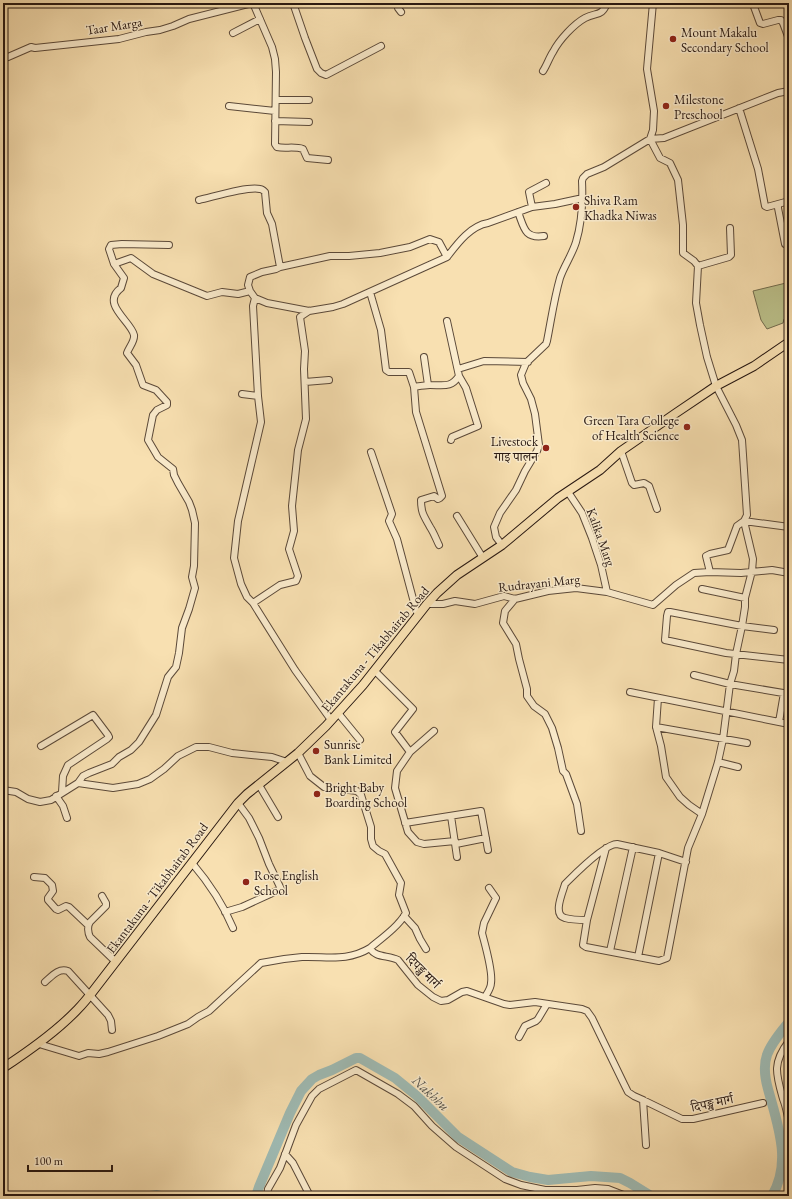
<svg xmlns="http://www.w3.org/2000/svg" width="792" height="1199" viewBox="0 0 792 1199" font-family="'EB Garamond','Noto Serif Devanagari',serif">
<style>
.green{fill:#bcc28c;stroke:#726c4e}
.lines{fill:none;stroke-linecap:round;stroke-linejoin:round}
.river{stroke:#9fbbb4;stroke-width:10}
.minor-casing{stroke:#5b4939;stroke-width:8}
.major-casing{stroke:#271711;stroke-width:10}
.minor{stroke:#faebcc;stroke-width:6}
.major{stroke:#f8e0b1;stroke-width:8}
.poi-dot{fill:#8f2418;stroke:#faebcc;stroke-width:1.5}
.labels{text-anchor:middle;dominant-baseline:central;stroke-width:3;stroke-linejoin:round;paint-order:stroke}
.street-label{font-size:13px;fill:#271711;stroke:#faebcc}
.poi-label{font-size:13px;fill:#271711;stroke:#faebcc;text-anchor:start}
.water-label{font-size:14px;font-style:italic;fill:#51504a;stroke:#faebcc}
</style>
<rect width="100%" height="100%" fill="#f8e0b1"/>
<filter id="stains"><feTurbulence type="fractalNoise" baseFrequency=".005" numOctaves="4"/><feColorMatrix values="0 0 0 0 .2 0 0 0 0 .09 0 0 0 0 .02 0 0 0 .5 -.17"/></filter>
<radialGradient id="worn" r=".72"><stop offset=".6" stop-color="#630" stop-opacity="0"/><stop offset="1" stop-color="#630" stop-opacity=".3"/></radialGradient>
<!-- green -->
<path class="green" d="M786,283l3,7v24l-5,5 -1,4 -16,6 -6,-9 -8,-29z"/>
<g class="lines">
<!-- river -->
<path class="river" d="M150,1196l7,-1 4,1
M256,1196l3,-9 31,-74 11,-22 11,-12 7,-4 13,-5 24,-12h4l35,20 22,18 41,41 54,35 18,5 18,3 43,-4 29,2 10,5 21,13
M772,1196c20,-34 6,-70 -4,-107 -3,-11 -5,-23 -1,-34 4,-12 14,-23 22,-33"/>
<!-- minor casing -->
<g class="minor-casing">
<path id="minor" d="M253,3l19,44 3,12 1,13 -1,72 2,3c8,2 17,-1 26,2l4,9 21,2
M293,3l12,35 12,31 4,4 5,2 55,-29
M398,3v5l3,4
M753,4l7,19 3,1 15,-4h3l2,3 6,16
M233,33l27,-14
M3,58l5,-1 23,-10 4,1 84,-9 27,-7 14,-2 13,-4 16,-7 63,-16
M543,71c4,-6 6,-13 10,-19 6,-12 21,-28 32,-34 11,-6 17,-1 22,-15
M276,100h33
M229,106l46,5
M739,108l19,61 7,37 2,1 11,-3
M275,121l34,1
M650,139l10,19 10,5 8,17 5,45v28l11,8 4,5 -2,37 4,22 7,32 9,29 20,39 6,15 5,75 -3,6 -7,5 -9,24 -18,4 -4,2 4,16
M650,139l14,-1 114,-45 11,-2
M199,200c14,-3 48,-14 61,-11 2,0 3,1 5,3l2,21 5,11 8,43
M532,207l-3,-15 17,-9
M518,212c6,15 6,27 26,24
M785,244l-7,-36v-4l11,-3
M114,264l17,-6 22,16 54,22 15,-4 16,2 12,-3 5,7 12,5 42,8 24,-4 10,-3 104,-47
M698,266l31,-9 2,-2 -1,-27
M250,291l-2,-6 2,-8 12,-5 14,-3 4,-2 50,-11h19l31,-3 30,-6 20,-8 9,3 8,15c10,-13 23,-31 41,-34l44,-16 23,-3 28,-6
M370,292l11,38 5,40 3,2h20l5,15
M255,298l-2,8 5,90 3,26 -23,99 -4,37 7,26 6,13 6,6 42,67 36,50
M424,357l4,28
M458,369l26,-8 44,1
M305,382l24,-2
M242,394l16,2
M451,440l1,-3 26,-11 -12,-38 -7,-12
M621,451l11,32 2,2 10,-2 5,3 8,23
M371,452l21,62 -3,7 8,18 19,71 2,4
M568,492l14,21 10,25 9,27 6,27
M457,516l26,42
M439,545c-3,-6 -5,-12 -9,-18 -6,-11 -9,-14 -9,-27l13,-4 4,3 2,-1 2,-2 -26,-84 -2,-25c6,-1 11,-2 16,-2 14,0 21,3 29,-9l-12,-55
M502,545l-6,-8 -2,-10 6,-14 16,-23 9,-19 12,-20 2,-6 -4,-31 -4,-15 -8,-16 -2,-8 5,-12 20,-19 1,-3c4,-20 7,-42 13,-63 4,-12 12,-23 16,-36 6,-20 7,-40 6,-61l1,-3 4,-4 17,-7 46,-28 3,-9 1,-19 -7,-42 6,-66
M702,589l43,9
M515,599l-10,12 -2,12 13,21 3,15 8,30v7l7,10 11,8 7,14 6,20 5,23 3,3 11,30 4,27
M253,603l27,-18 16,-4 2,-5 -9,-27 5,-18 -2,-25 6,-56 8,-31 -2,-50 1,-18 -5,-34 9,-6
M427,604h16l12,-3 20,3 29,-8 11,3 33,-8 28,-3 31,4 46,13 23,-20 18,-12 16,-1 31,1 31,-3 17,3
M774,630l-32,-4 -72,-14h-2l-1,4 -2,24 61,13 63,7
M375,671l38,38 -18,23 15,20
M694,675l36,9 59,10
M630,692l159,32
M658,698l-2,29 5,19 5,31 14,20 9,8 13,9
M338,713l22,27
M779,722l5,-29
M656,727l91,16
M434,731l-24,21 -13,19 -2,17 13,44 9,10 7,2 31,-3
M41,746l52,-31 15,20 1,2 -2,2 -39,26 -5,11 -1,16
M298,753l12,23 14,11 7,2h10l16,2 4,4 10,32v12l2,7 6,5 6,3 16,29 -2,12 7,18c-8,14 -24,25 -36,35
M718,762l20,5
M78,783l5,-7 6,-3 23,-9 7,-7 12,-7 8,-8 17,-27 12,-38 8,-10 3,-14 3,-25 7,-19 6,-21 -3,-11 2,-11 1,-43 -3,-13 -3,-8 -11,-19 -4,-8 -1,-6 -15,-12 -10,-17 5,-25 4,-5 10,-5v-3l-11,-12 -13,-5 -7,-20 -9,-12c2,-6 8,-12 7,-18 -3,-14 -34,-31 -13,-47l3,-10 -10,-14 -5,-15 2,-4 11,-1 47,1
M259,785l19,32
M3,790l13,2 12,7 12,3 11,-2 27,-17 35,5 25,-4 12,-5 14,-10 14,-13 18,-9h13l23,6 40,4 15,5
M56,796l7,10 4,12
M451,816l6,41
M405,823l76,-12 7,39
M456,844l30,-6
M606,848l-19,72 -4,25 3,2 73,14 8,-3 21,-110 14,-34 16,-52 5,-23 7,-55 4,-13 2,-17 6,-28 3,-19v-9l7,-27 1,-12 -9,-38 45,6
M192,863c17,20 31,41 41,65
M34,877l11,1 7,7 1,6 -5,7v2l8,9 2,1 8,-4 3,1 19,18
M102,896l4,7v3l-16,16c-3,4 -2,11 0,15l26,25
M225,912l17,-5 39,-18 -12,-25 -10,-26 -10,-20 -11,-15
M404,916l11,12 5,11 6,10
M587,920c-7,0 -15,0 -22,-2 -13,-3 -2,-26 0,-34l3,-3c9,-9 37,-37 49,-37l42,9 27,9
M610,951l23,-104
M638,957l21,-104
M45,982c7,-6 13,-14 23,-11l40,44 3,6 1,9
M485,997c3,-5 6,-9 6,-14 2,-12 -6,-38 -9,-50l2,-10 12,-25 -7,-10
M519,1037l6,-11 11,-5 2,-2 9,-15
M789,1041c-17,22 -13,33 -6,58 3,7 4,15 6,22
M39,1044l40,12 9,-3 11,1 9,-2 50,-16 30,-12 10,-7 11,-6 52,-48c14,-3 28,-5 41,-6 25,-1 45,5 68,-9 5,10 18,7 28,12l20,25 15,12 8,4 7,-1 14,-8 5,-1 37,13 6,1 25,-3 47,7 5,2 5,7 32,66 4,8 6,4 9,4 39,19h11l70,-16
M643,1100l3,45
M285,1154l8,9 17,33
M267,1196l1,-7 12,-21 16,-43 16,-29 7,-7 37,-19 42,24 16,12 18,20 24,21 49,32 16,6 24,5h32l18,-2 13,1 18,7
M786,1196l3,-4"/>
</g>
<!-- major casing -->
<g class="major-casing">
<path id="major" d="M3,1068c26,-17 52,-35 74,-58 7,-7 14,-16 20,-24l141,-183 9,-9 51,-41 28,-27 37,-41 64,-81 10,-11 20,-18 45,-30 56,-47 42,-28 21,-19 55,-38 40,-27 38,-20 35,-24"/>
</g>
<!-- minor -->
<use href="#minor" class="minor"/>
<!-- major -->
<use href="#major" class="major"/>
</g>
<!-- markers -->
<g class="poi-dot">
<circle cx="673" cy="39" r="4"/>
<circle cx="666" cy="106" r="4"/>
<circle cx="576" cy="207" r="4"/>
<circle cx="687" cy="427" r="4"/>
<circle cx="546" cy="448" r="4"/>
<circle cx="316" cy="751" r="4"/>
<circle cx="317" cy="794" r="4"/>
<circle cx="246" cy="882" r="4"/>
</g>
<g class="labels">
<!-- street labels -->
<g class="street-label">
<text transform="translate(114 26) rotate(-9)">Taar Marga</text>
<text transform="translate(601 537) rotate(70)">Kalika Marg</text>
<text transform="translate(539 583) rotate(-6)">Rudrayani Marg</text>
<text transform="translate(375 649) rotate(-50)">Ekantakuna - Tikabhairab Road</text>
<text transform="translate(157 888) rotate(-53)">Ekantakuna - Tikabhairab Road</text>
<text transform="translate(423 971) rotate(45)">दिपङ्ख मार्ग</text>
<text transform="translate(712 1103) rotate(-12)">दिपङ्ख मार्ग</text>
</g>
<!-- poi labels -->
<g class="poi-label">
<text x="681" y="32">Mount Makalu<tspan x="681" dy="15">Secondary School</tspan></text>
<text x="674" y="99">Milestone<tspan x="674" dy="15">Preschool</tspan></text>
<text x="584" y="200">Shiva Ram<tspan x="584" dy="15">Khadka Niwas</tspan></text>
<text x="679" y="420" text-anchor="end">Green Tara College<tspan x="679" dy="15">of Health Science</tspan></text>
<text x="538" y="441" text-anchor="end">Livestock<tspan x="538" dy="15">गाइ पालन</tspan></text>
<text x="324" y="744">Sunrise<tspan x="324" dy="15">Bank Limited</tspan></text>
<text x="325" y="787">Bright Baby<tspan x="325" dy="15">Boarding School</tspan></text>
<text x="254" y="875">Rose English<tspan x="254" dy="15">School</tspan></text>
</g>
<!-- water labels -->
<g class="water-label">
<text transform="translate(431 1093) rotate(43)">Nakhhu</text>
</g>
</g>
<!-- margin -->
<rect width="792" height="1199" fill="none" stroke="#f8e0b1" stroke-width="16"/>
<rect x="4" y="4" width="784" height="1191" fill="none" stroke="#271711" stroke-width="2"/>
<rect x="8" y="8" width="776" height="1183" fill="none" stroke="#271711"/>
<!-- scale -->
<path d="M28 1165v6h84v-6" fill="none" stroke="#271711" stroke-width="2"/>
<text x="34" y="1165" font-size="12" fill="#271711" stroke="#faebcc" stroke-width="3" paint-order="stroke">100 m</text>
<rect width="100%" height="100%" filter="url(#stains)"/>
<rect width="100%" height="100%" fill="url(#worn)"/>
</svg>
